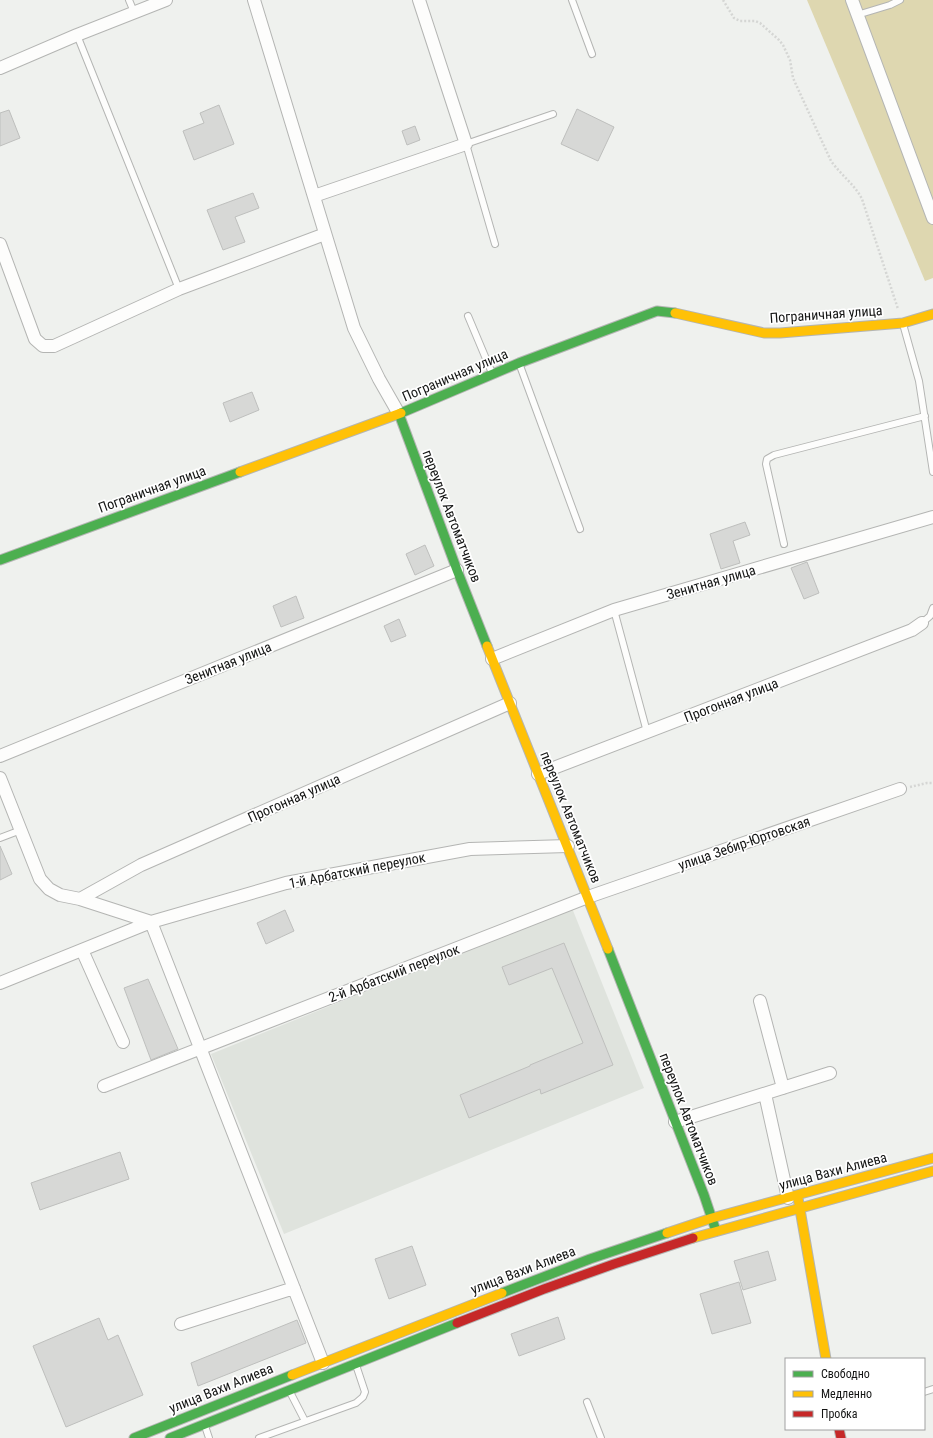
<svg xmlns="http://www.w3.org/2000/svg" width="933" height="1438" viewBox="0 0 933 1438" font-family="'Roboto Condensed',sans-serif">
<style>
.built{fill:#dfe3dd}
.green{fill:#ded7b0}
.building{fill:#d7d8d6;stroke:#bebfbd}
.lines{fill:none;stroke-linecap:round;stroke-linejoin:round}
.lane-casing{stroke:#b4b5b3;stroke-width:8}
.street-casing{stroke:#b4b5b3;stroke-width:14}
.fast-casing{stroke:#b4b5b3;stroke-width:11}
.slow-casing{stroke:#b4b5b3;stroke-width:11}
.jam-casing{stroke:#b4b5b3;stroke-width:11}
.path{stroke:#d5d6d4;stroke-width:2.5;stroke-dasharray:2 2;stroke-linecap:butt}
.lane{stroke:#fdfdfc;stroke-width:6}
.street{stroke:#fdfdfc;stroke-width:12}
.fast{stroke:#4caf50;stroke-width:9}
.slow{stroke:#ffc107;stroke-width:9}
.jam{stroke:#c62828;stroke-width:9}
.labels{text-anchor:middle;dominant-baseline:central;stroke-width:3.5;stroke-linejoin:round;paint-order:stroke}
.street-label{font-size:14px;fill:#141514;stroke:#fff}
</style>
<rect width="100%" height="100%" fill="#eff1ee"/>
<!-- built -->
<path class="built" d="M572,908l72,180 -360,146 -73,-180z"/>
<!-- green -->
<path class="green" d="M807,0h126v278l-8,3z"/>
<!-- building -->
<path class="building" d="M219,105l15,39 -40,16 -11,-29 21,-8 -4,-10z
M577,109l37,18 -16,34 -37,-17z
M9,110l11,28 -20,8v-33z
M415,126l5,14 -13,5 -5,-14z
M253,193l6,15 -24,9 10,25 -22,8 -16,-40z
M252,392l7,18 -29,12 -7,-19z
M745,522l5,13 -17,6 7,22 -19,6 -11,-35z
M425,545l9,21 -19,9 -9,-21z
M807,562l12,31 -15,6 -13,-31z
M296,596l8,22 -23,9 -8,-21z
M399,619l7,17 -15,6 -7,-16z
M0,846l12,28 -12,6z
M285,910l9,21 -28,13 -9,-21z
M564,943l49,122 -72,29 -1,-5 -71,29 -9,-23 70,-29v-1l53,-22 -31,-75 -43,17 -7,-18z
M148,979l30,70 -27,11 -27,-72z
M120,1152l9,27 -89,31 -9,-27z
M412,1246l14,39 -37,14 -14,-40z
M768,1251l8,29 -33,10 -9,-29z
M739,1282l12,41 -39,11 -12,-40z
M558,1317l7,22 -46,17 -8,-22z
M99,1318l9,22 10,-5 25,60 -77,32 -33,-81z
M297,1320l9,23 -108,43 -7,-23z"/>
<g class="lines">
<!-- lane casing -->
<g class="lane-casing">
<path id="lane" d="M129,0l5,12
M572,0l20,54
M857,15l33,-10 10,-5
M77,35l102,254
M495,244l-29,-100 87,-30
M468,316l24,57
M903,324l16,57 14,91
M519,363l61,166
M784,544l-18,-80 1,-5 7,-4 151,-39
M614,610l33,122
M922,623l8,-7 3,-8
M0,838l21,-8
M290,1392l15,29
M924,1392l9,-3
M587,1402l14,36
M205,1426l4,12
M259,1438l97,-35 7,-6 2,-5 -9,-27"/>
</g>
<!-- street casing -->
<g class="street-casing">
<path id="street" d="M254,0l100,328 25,51 20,35
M852,0l81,218
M0,68l77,-33 89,-35
M314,196l152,-52 -47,-144
M0,244l35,95 8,7h11l125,-57 146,-55
M492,659l122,-49 319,-93
M0,756l457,-186
M538,774l374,-144 10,-7
M0,778l40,101 9,10 11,6 20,4 71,23
M80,899l61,-34 369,-162
M151,922l172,441
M82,950l41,92
M0,983l151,-61 135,-39 184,-34 98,-3
M760,1001l23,87
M104,1086l484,-189 312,-108
M765,1094l23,104
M675,1122l155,-49
M181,1324l113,-36"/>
</g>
<!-- fast casing -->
<g class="fast-casing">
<path id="fast" d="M401,413l118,-50 138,-52 18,2
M399,414l58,156 30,76
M0,560l240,-88
M608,949l96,246 12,36
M502,1293l88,-34 77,-26
M134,1438l158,-63
M170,1438l287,-115"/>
</g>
<!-- slow casing -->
<g class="slow-casing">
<path id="slow" d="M675,313l89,20h16l123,-10 30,-9
M240,472l161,-59
M487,646l121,303
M798,1198l28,161
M667,1233l45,-15 221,-60
M693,1238l240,-67
M292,1375l210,-82"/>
</g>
<!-- jam casing -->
<g class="jam-casing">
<path id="jam" d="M457,1323l87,-34 70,-25 79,-26
M839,1429l2,9"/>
</g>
<!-- path -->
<path class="path" d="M723,0l11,18 6,3h15l5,2 19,17 4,5 7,15 3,18 38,83c10,14 24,24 31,38l36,110
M910,787l17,-4h6"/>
<!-- lane -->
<use href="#lane" class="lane"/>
<!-- street -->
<use href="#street" class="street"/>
<!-- fast -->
<use href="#fast" class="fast"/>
<!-- slow -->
<use href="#slow" class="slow"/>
<!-- jam -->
<use href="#jam" class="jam"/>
</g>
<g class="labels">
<!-- street labels -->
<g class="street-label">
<text transform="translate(826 314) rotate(-4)">Пограничная улица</text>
<text transform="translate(455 375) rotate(-23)">Пограничная улица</text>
<text transform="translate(152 489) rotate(-20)">Пограничная улица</text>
<text transform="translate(452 516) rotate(69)">переулок Автоматчиков</text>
<text transform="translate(711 582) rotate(-16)">Зенитная улица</text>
<text transform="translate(228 663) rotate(-22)">Зенитная улица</text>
<text transform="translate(731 700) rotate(-21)">Прогонная улица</text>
<text transform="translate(294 798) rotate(-24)">Прогонная улица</text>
<text transform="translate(571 817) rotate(68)">переулок Автоматчиков</text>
<text transform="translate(744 843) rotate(-19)">улица Зебир-Юртовская</text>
<text transform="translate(357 870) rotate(-11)">1-й Арбатский переулок</text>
<text transform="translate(394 973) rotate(-21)">2-й Арбатский переулок</text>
<text transform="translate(689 1119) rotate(69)">переулок Автоматчиков</text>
<text transform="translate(833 1171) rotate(-15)">улица Вахи Алиева</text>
<text transform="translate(523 1270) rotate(-21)">улица Вахи Алиева</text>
<text transform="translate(221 1388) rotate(-22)">улица Вахи Алиева</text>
</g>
</g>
<!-- legend -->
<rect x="785" y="1358" width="140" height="72" fill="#ffffff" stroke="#a1a1a1"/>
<rect x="793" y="1371" width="20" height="6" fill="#4caf50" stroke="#a1a1a1"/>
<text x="821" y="1378" font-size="12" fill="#141514">Свободно</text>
<rect x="793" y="1391" width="20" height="6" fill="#ffc107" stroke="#a1a1a1"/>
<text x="821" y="1398" font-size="12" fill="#141514">Медленно</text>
<rect x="793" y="1411" width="20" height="6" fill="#c62828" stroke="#a1a1a1"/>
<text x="821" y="1418" font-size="12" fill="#141514">Пробка</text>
</svg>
